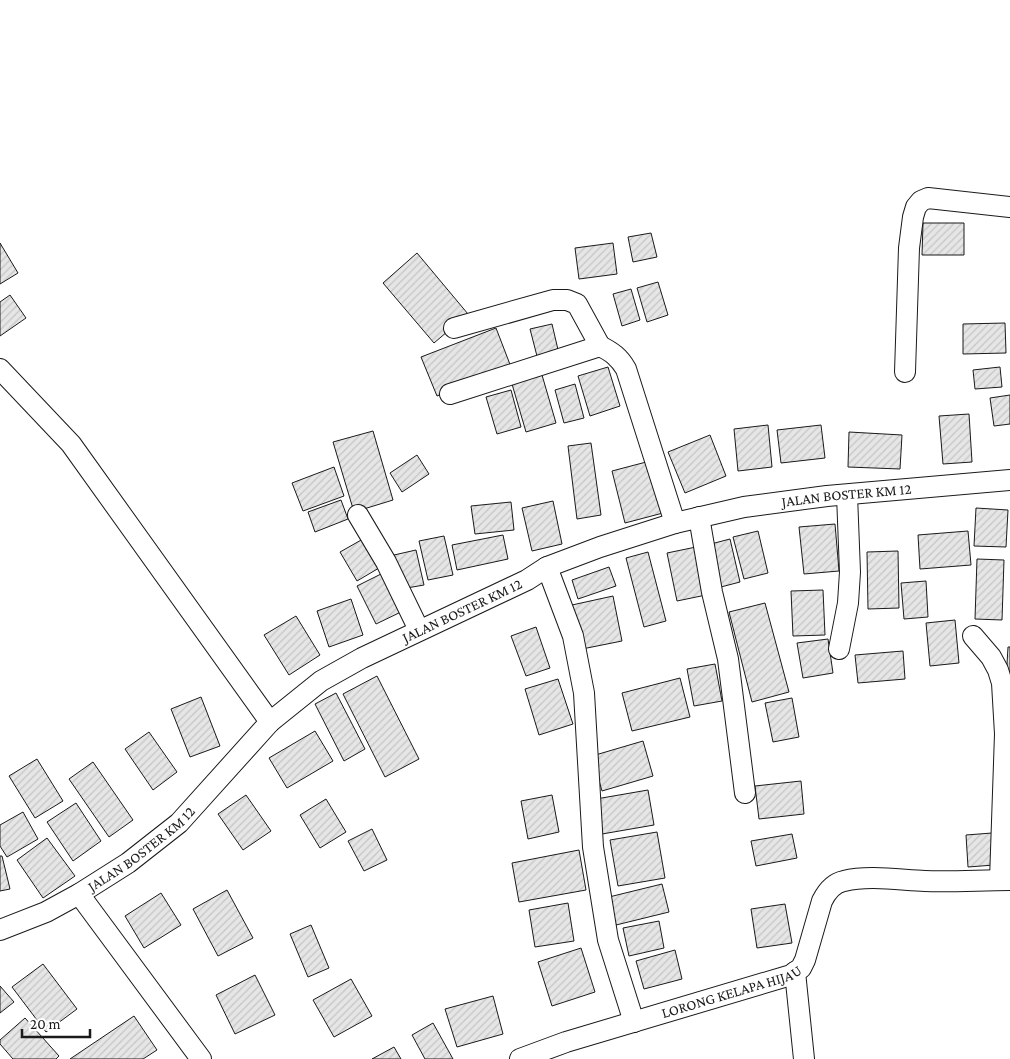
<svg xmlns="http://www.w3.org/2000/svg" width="1010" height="1059" viewBox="0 0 1010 1059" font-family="'Crimson Pro',serif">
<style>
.building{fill:url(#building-hatch);stroke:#1a1a1a}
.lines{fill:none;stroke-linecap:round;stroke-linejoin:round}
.street-casing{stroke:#1a1a1a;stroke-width:22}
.street{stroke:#fff;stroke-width:20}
.labels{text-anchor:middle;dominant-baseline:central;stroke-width:4;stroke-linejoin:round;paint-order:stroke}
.street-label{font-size:15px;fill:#1a1a1a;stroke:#fff}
</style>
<defs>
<pattern id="building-hatch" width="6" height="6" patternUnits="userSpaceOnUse" patternTransform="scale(1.25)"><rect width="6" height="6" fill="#e6e6e6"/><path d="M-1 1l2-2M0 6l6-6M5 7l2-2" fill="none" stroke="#c5c5c5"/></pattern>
</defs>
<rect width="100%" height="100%" fill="#fff"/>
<!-- building -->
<path class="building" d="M923,223h41v32h-42z
M651,233l6,24 -24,5 -5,-25z
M0,243l18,30 -18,11z
M613,243l4,31 -38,5 -4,-31z
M417,253l51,61 -34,29 -51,-60z
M658,282l10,33 -21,7 -10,-34z
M631,289l9,31 -18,6 -9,-32z
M10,295l16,23 -26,18v-34z
M1005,323l1,30 -43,1v-30z
M552,324l7,30 -21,6 -8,-31z
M496,328l15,39 -74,29 -16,-39z
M608,367l12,39 -30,10 -12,-40z
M1000,367l2,20 -27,2 -2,-19z
M542,375l14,48 -30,9 -14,-48z
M575,384l9,34 -20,5 -9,-33z
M511,390l10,37 -24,7 -11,-37z
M1010,395v29l-16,2 -4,-28z
M969,414l3,48 -29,2 -4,-48z
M768,425l4,42 -34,4 -4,-42z
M821,425l4,33 -44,5 -4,-33z
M373,431l20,69 -39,12 -21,-70z
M849,432l53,3 -2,34 -52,-2z
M710,435l16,41 -41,17 -17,-41z
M591,443l10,72 -24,4 -9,-73z
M417,455l12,19 -27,18 -12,-19z
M650,461l13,52 -38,10 -13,-52z
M334,467l10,29 -41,15 -11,-28z
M341,500l7,19 -33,13 -7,-20z
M553,501l9,43 -30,7 -10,-43z
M511,502l3,28 -39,4 -4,-28z
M976,508l32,2 -2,37 -32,-1z
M835,524l4,47 -35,3 -5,-47z
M758,531l10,42 -24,6 -11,-42z
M968,531l3,34 -51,4 -2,-34z
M503,535l5,24 -51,11 -5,-25z
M444,536l9,39 -25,5 -9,-39z
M363,539l16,29 -22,13 -17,-29z
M730,539l10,43 -23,6 -10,-43z
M696,547l10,48 -29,6 -10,-48z
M416,550l8,35 -23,4 -7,-34z
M898,551l1,57 -31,1 -1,-57z
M648,552l18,69 -22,6 -18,-69z
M977,559l27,1 -2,60 -27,-1z
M609,567l7,19 -38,13 -6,-19z
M383,573l20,38 -27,13 -19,-38z
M926,581l2,36 -24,2 -3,-36z
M823,590l2,45 -32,1 -2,-45z
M613,596l9,45 -40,8 -10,-44z
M351,599l12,36 -34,12 -12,-36z
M765,603l24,89 -37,10 -23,-90z
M296,616l24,39 -31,20 -25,-40z
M955,620l4,43 -29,3 -4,-43z
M536,627l14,41 -24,8 -15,-40z
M828,639l5,34 -30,5 -6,-35z
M1008,647h2v35l-4,-1z
M903,651l2,28 -47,4 -3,-28z
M715,664l7,37 -28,5 -7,-37z
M377,676l42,83 -34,18 -42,-83z
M680,678l10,39 -58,14 -10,-38z
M558,679l15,45 -34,11 -14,-46z
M336,693l29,56 -21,12 -29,-57z
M201,697l19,49 -30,11 -19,-48z
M792,698l7,39 -26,5 -8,-39z
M315,731l18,30 -46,27 -18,-30z
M149,732l28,40 -24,18 -28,-41z
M643,741l10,35 -51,15 -10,-35z
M37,759l26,42 -28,17 -26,-42z
M93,762l40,58 -24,17 -40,-58z
M801,781l3,33 -45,5 -4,-33z
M648,790l6,35 -52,9 -6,-35z
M246,795l25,36 -28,19 -25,-36z
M552,795l7,37 -31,7 -7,-38z
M326,799l20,33 -26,16 -20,-33z
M76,803l25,38 -28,20 -26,-39z
M23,812l15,27 -31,18 -7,-11v-21z
M372,829l15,31 -23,11 -16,-30z
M657,832l8,46 -47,8 -8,-46z
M992,833l2,32 -26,2 -2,-32z
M792,834l5,24 -41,8 -5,-25z
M47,838l28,38 -32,22 -26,-38z
M579,850l7,40 -67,12 -7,-39z
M0,856h2l8,33 -10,2z
M662,884l7,28 -53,13 -7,-28z
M227,890l26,48 -35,18 -25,-47z
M161,893l20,32 -37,23 -19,-32z
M568,903l6,38 -39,6 -6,-37z
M785,904l7,39 -35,5 -6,-39z
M659,921l5,27 -35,8 -6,-28z
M311,925l18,43 -21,9 -18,-43z
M581,948l14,44 -43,14 -14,-44z
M675,950l7,29 -38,10 -8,-28z
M43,964l34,45 -31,23 -34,-45z
M255,975l20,40 -40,19 -19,-39z
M351,979l21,37 -38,21 -21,-37z
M0,986l14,16 -14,11z
M493,996l10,38 -46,13 -12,-38z
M134,1016l23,34 -14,9h-73z
M25,1018l34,38 -3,3h-43l-13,-15v-4z
M433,1023l20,36h-28l-13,-24z
M394,1047l7,12h-29z"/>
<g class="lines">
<!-- street casing -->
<g class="street-casing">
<g id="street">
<path d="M454,328l99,-28h14l10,4 23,42"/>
<path d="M0,369l71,75 199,278"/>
<path d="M905,372l4,-124 4,-31 3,-10 5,-6 7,-3 82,9"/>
<path d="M450,394l150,-48c12,6 19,11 26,23l49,154"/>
<path d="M358,515l28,47 33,68"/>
<path d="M699,517l13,75 16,67 17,134"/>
<path d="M547,567l26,69 11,57 9,154 15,93 26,82"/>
<path d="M973,636l18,21 7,13 4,13 3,51 -5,146"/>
<path d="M839,649l9,-46 2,-31 -3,-77"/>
<path d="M79,894l122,165"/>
<path id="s1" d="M0,930l46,-18 33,-18 49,-31 51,-40 91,-101 51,-41 41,-23 165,-78 20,-13 53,-20 75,-24 69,-16 83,-11 183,-16"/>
<path d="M795,972l9,87"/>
<path id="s2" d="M520,1059l46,-17 225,-67 10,-7 4,-8 17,-59c5,-10 11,-18 22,-20 24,-6 56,-1 81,0 28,1 57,-1 85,-1"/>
</g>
</g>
<!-- street -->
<use href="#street" class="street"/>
</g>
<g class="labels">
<!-- street labels -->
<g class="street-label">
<text stroke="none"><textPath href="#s1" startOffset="974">JALAN BOSTER KM 12</textPath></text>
<text stroke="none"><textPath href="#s1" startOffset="569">JALAN BOSTER KM 12</textPath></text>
<text stroke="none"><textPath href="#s1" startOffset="164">JALAN BOSTER KM 12</textPath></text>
<text stroke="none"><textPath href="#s2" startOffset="222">LORONG KELAPA HIJAU</textPath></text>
</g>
</g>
<!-- scale -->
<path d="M22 1029v8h68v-8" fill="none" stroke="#1a1a1a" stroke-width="2.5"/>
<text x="30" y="1029" font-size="15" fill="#1a1a1a" stroke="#ffffff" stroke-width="4" paint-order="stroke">20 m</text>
</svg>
